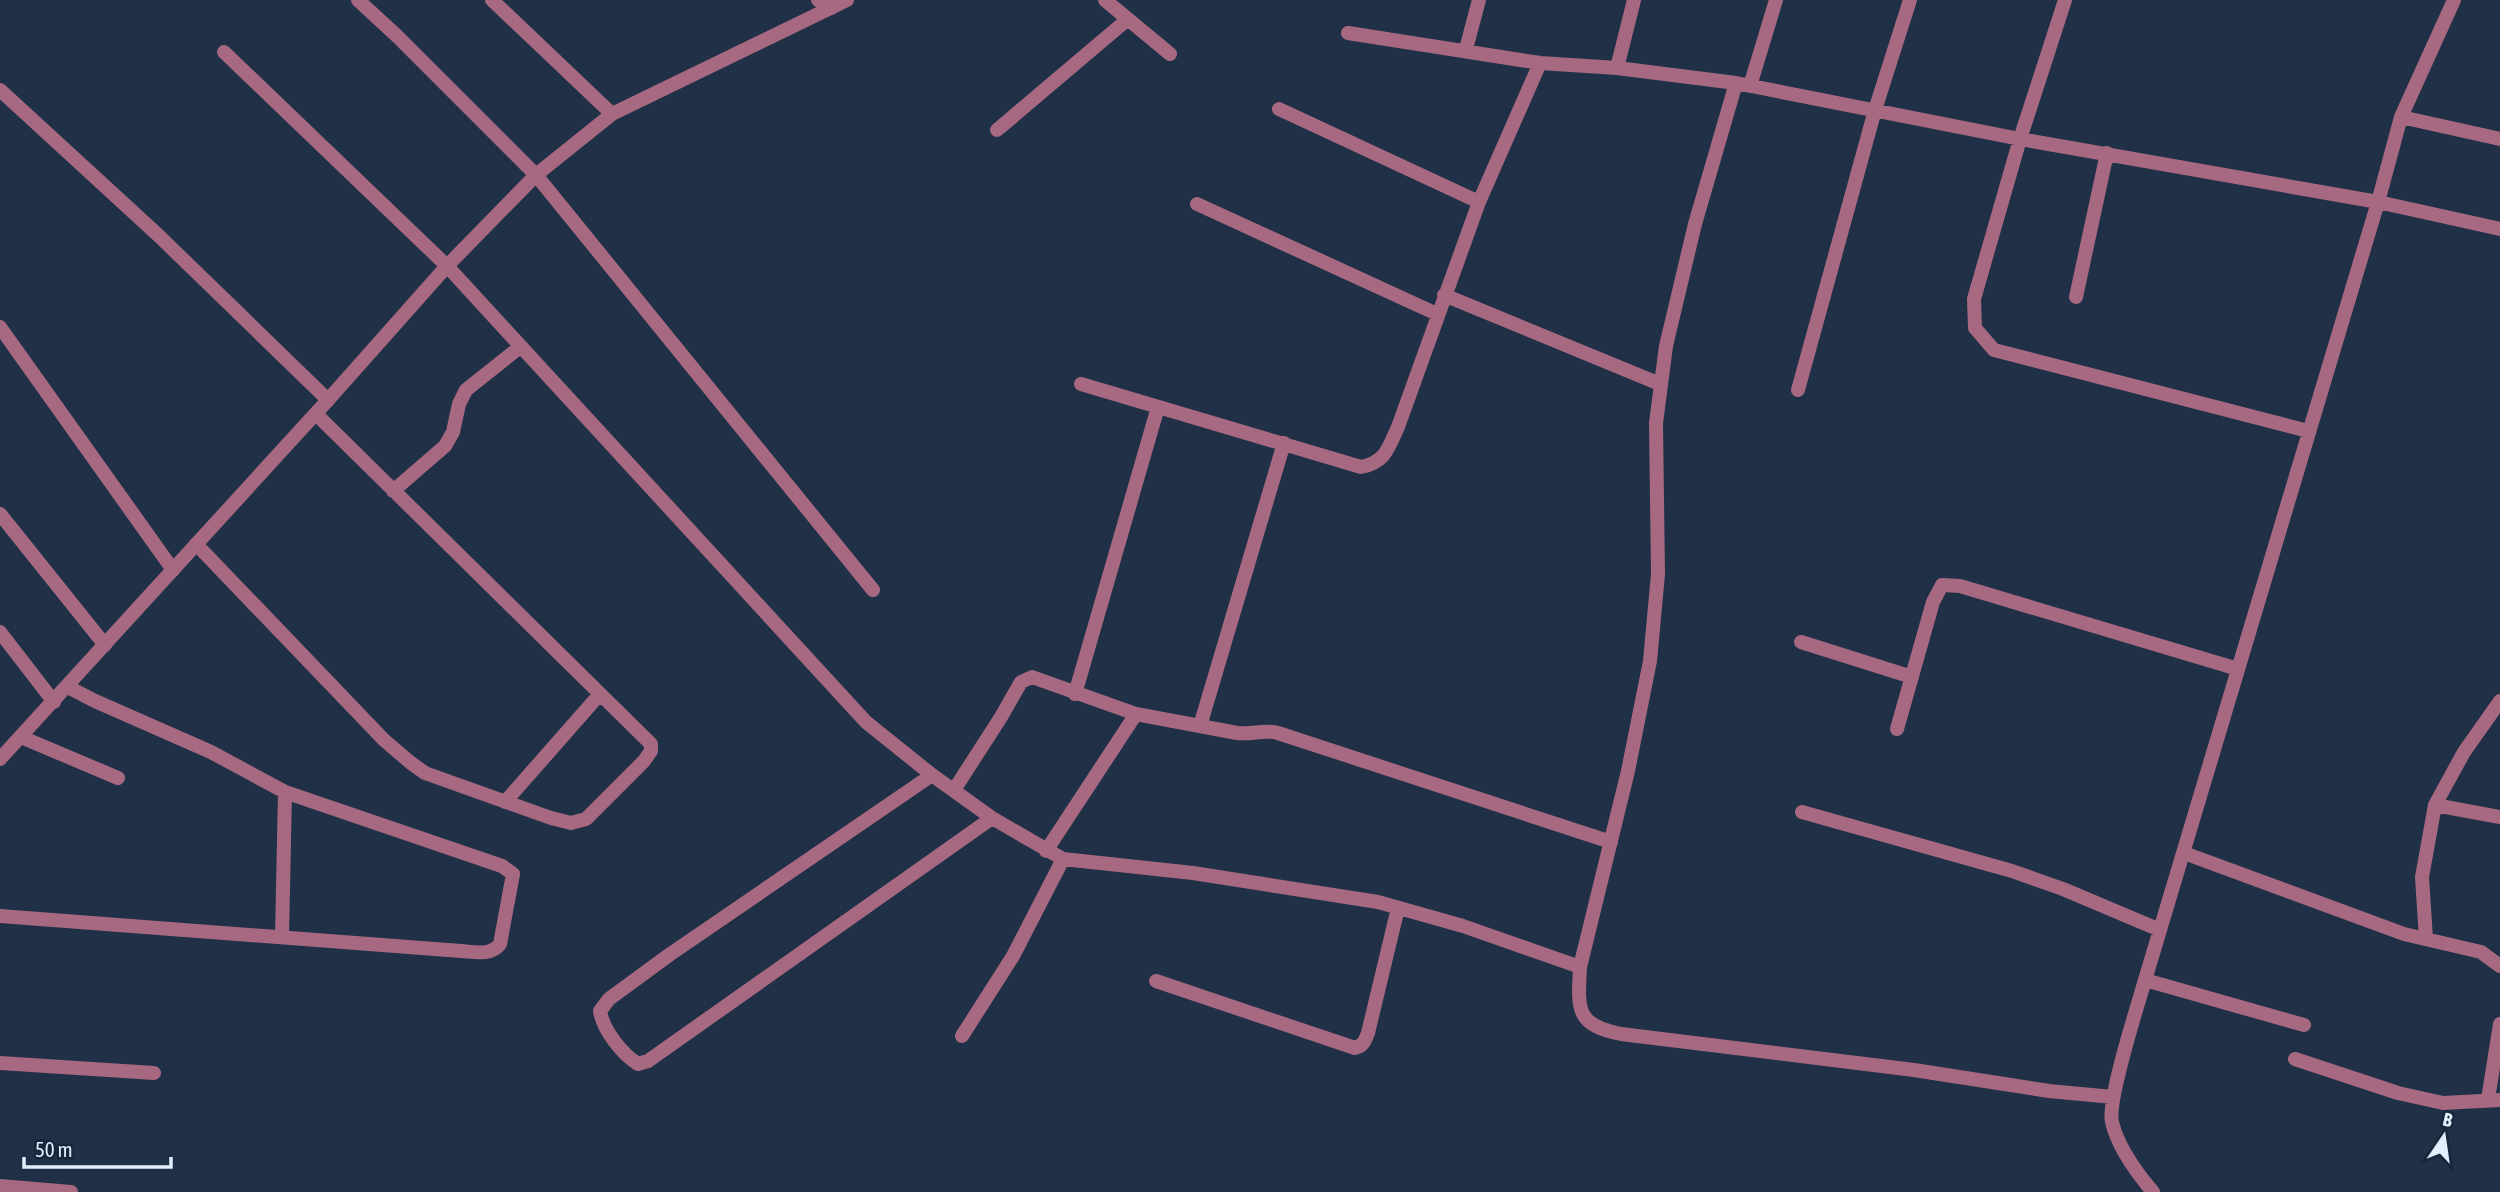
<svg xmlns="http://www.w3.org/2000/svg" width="2500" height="1192" viewBox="0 0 2500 1192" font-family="'Asap Condensed',sans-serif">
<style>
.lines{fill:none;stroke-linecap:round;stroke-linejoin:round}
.minor{stroke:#a76981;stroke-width:14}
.tertiary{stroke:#a76981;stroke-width:14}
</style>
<rect width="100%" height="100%" fill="#203046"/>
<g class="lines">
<!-- minor -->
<path class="minor" d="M358,0l39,36 139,139 337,415
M492,0l120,114
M818,0l13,8
M1105,0l65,54
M2065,0l-45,139 -46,160 1,29 19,22 314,81
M1348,33l192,30 77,5 119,15 284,56 358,63 122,27
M1466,49l13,-49
M224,52l223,214 419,456 66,53 60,43 71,41 130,14 185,29 85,24 117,41
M1617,68l17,-68
M1736,83l-41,141 -29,122 -10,77 2,151 -8,87 -22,110 -48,196c-2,42 -5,58 41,67l293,36 135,21 64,6
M1750,86l26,-86
M0,90l158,145 170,165
M1279,109l200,93
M2401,117l99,22
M997,130l131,-111
M1197,204l240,110
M1444,295l216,89
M2076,297l31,-144
M0,327l173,243
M1081,384l280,83c25,-5 27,-19 37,-40l81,-225 61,-139
M1798,390l77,-280 35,-110
M393,491l52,-45 8,-14 6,-28 7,-14 54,-43
M0,514l105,131
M196,544l188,196 27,23 14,10 126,45 20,5 15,-4 58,-58 7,-10v-7l-335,-330
M0,632l54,70
M1801,642l111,35
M1075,694l83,-287
M1200,726l84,-283
M1897,729l36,-127 9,-17 18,1 278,83
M21,737l97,41
M932,775l-263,180 -60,44 -9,12c3,19 22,43 38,53l10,-3 344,-243
M954,790l47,-73 20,-35 11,-5 104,37 101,19c15,2 27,-4 41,0l333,109
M505,802l95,-108
M2435,805l65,12
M1802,812l210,59 51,18 97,41
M1046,851l90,-137
M2184,853l220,81 77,18 19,14
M0,916l461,35c14,1 30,5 39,-7l13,-70 -11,-8 -217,-74 -74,-40 -116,-51 -27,-14
M282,937l3,-145
M2426,939l-4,-62 13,-72 29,-53 36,-51
M2145,980l159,45
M1156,981l199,67c8,-2 10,-7 13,-15l30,-125
M962,1036l51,-80 50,-97
M2295,1059l103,34 45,10 57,-3
M0,1063l154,10
M2488,1099l12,-75
M0,1186l71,6
M2153,1192c-17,-20 -35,-44 -41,-70 -5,-22 25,-114 33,-142l233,-778 23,-85 53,-117"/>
<!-- tertiary -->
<path class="tertiary" d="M0,759l328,-359 119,-134 89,-91 76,-61 235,-114"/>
</g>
<!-- north arrow -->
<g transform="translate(2444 1136) rotate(13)" stroke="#16263b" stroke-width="5" paint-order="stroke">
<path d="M0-5L12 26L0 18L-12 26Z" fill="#e3eefc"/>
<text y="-10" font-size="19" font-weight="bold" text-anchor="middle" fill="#e3eefc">B</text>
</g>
<!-- scale -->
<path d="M24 1157v10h147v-10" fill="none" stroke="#e3eefc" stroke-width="3.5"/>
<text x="35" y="1157" font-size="21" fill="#e3eefc" stroke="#16263b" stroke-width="5" paint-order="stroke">50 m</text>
</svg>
